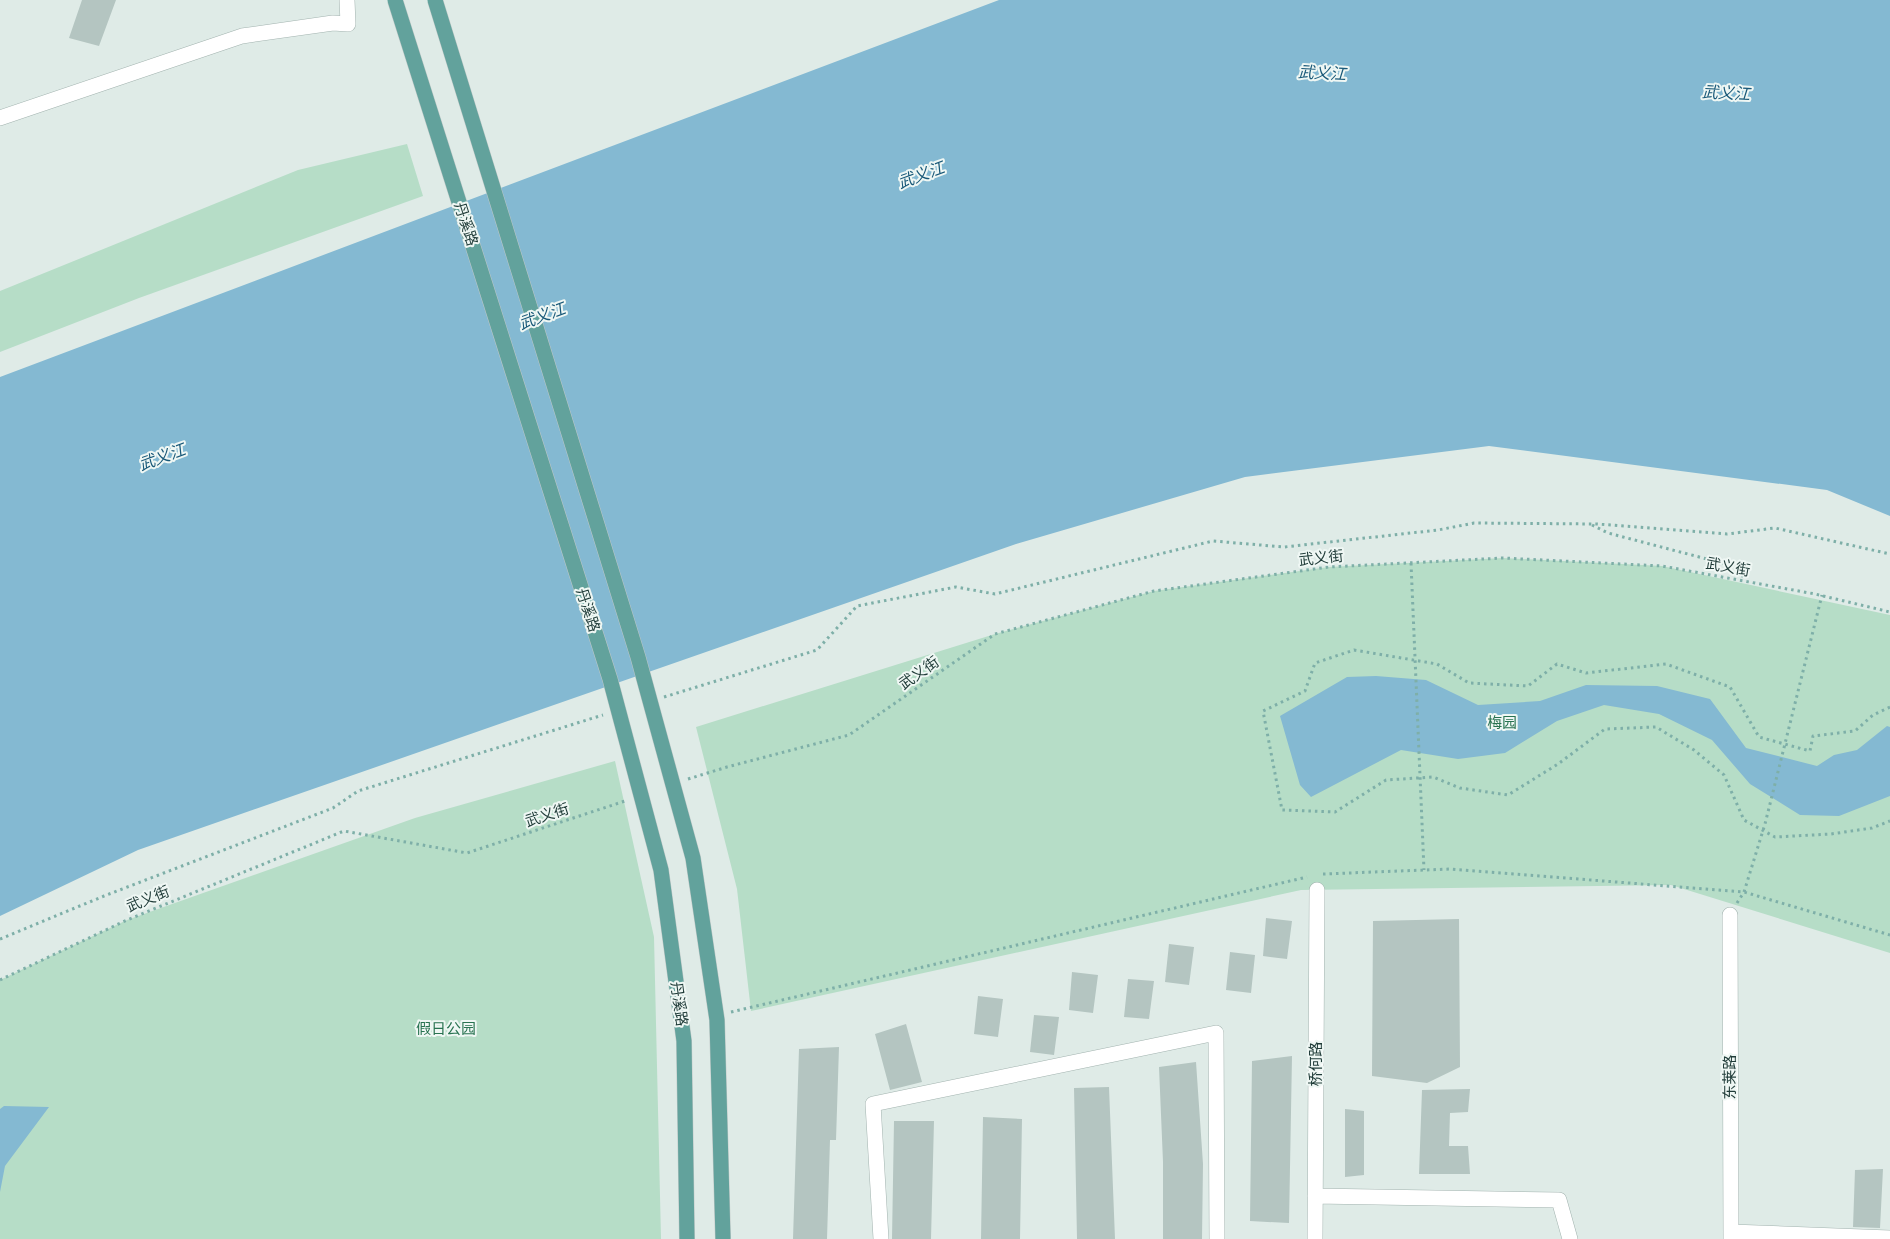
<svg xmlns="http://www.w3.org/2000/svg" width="1890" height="1239" viewBox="0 0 1890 1239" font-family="'DM Sans','Noto Sans SC',sans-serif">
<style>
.green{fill:#b6ddc7}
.water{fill:#84b9d2}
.building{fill:#b4c5c1}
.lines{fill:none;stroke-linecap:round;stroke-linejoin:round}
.minor-casing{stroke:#a2b3af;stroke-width:16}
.path{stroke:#7eafa8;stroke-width:3;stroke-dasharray:2.5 4;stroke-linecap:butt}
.minor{stroke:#fff;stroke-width:15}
.major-bridge-casing{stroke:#c0c8c7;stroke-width:16;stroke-linecap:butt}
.major-bridge{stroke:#62a29c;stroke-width:15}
.labels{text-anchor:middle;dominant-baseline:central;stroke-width:4;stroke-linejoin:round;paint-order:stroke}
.street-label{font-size:15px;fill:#1f3b38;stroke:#eff7f4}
.park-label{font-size:15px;fill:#297351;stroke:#eff7f4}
.water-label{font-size:16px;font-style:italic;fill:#185878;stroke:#eff7f4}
</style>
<rect width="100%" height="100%" fill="#dfebe7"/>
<!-- green -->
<path class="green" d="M407,144l16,52 -284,102 -139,54v-61l298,-121z
M1503,558l159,8 228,49v338l-219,-68 -370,5 -550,121 -14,-122 -41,-162 299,-93 159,-43 175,-24z
M615,761l39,176 7,302h-661v-259l127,-60 288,-102z"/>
<!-- water -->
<path class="water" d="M999,0h891v516l-63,-26 -338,-44 -244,31 -229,67 -878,306 -138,66v-539z
M1376,676l50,4 52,25 62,-4 46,-16 71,1 53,13 36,49 71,18 17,-11 23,-5 30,-24 3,1v69l-51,20 -39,-1 -50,-31 -38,-44 -53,-26 -55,-9 -47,16 -52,32 -47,6 -57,-9 -90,47 -11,-12 -20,-69 67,-39z
M4,1106l45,1 -44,59 -5,26v-83z"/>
<!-- building -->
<path class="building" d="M82,0h34l-17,46 -30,-8z
M1266,918l26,3 -5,38 -24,-3z
M1459,919l1,148 -33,16 -55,-7 1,-155z
M1169,944l25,3 -5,38 -24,-3z
M1230,952l25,3 -4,38 -25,-3z
M1072,972l26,3 -5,38 -24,-3z
M1128,979l26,2 -5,38 -25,-2z
M978,996l25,3 -5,38 -24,-3z
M1034,1015l25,2 -5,38 -24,-3z
M906,1024l16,58 -32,8 -15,-56z
M839,1047l-3,93h-6l-3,99h-34l6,-190z
M1292,1056l-3,167 -39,-2 2,-160z
M1196,1062l7,102 -1,75h-39v-77l-4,-95z
M1109,1087l6,152h-38l-3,-151z
M1470,1089l-2,23 -18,1 -1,33h19l2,28h-51l3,-84z
M1345,1109l19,2v64l-19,2z
M983,1117l39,2 -2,120h-39z
M894,1121h40l-3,118h-39z
M1883,1169l-3,59 -27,-1 2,-57z"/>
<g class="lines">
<!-- minor casing -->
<g class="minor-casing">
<path id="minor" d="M0,118l242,-82 91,-13 15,1 -1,-24
M1730,915l1,324
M1315,1196l244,4 11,39
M1731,1232l159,6
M881,1239l-8,-135 343,-71 1,206
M1315,1239l2,-349"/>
</g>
<!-- path -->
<path class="path" d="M1592,525l16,8 133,35 3,13
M1411,563l13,307
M664,697l153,-47 40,-44 99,-19 39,7 218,-53 71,6 154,-17 36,-7 123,1 130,10 48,-6 115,26
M1890,707l-17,8 -18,16 -42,5 -3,15 -51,-14 -29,-50 -64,-23 -80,9 -29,-9 -29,22 -59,-3 -32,-19 -83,-14 -39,13 -10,28 -42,20 19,99 53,2 51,-32 47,-3 27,11 48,7 50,-31 47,-35 51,-2 38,23 30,25 20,45 31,17 56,-3 41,-6 18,-7
M688,779l39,-12 122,-32 146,-101 159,-43 175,-24 174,-9 159,8 153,28 75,18
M1323,874l127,-5 294,23 146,43
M1737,903l7,-11 21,-68 57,-229
M0,939l104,-43 229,-88 25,-17 245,-76
M0,980l127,-60 217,-89 123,22 161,-53
M731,1012l576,-135"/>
<!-- minor -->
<use href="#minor" class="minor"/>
<!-- major-bridge casing -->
<g class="major-bridge-casing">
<path id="major-bridge" d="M395,0l215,679 51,191 23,171 3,198
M435,0l203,657 55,201 24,162 6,219"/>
</g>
<!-- major-bridge -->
<use href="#major-bridge" class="major-bridge"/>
</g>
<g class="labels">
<!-- street labels -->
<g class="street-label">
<text transform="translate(466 224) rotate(72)">丹溪路</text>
<text transform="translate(1321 558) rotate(-6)">武义街</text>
<text transform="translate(1728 567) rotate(10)">武义街</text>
<text transform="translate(588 610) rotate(72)">丹溪路</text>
<text transform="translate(919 673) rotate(-35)">武义街</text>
<text transform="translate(547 815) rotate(-18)">武义街</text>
<text transform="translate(148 899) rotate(-22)">武义街</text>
<text transform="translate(679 1004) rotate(82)">丹溪路</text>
<text transform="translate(1316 1064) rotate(-90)">桥何路</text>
<text transform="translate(1730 1077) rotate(-90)">东莱路</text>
</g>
<!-- park labels -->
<g class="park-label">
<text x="1502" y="723">梅园</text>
<text x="446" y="1029">假日公园</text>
</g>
<!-- water labels -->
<g class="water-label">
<text transform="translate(1322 73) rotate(3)">武义江</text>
<text transform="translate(1726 93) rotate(3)">武义江</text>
<text transform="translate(921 175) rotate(-20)">武义江</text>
<text transform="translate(542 316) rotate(-20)">武义江</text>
<text transform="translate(162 457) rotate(-20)">武义江</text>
</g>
</g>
</svg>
